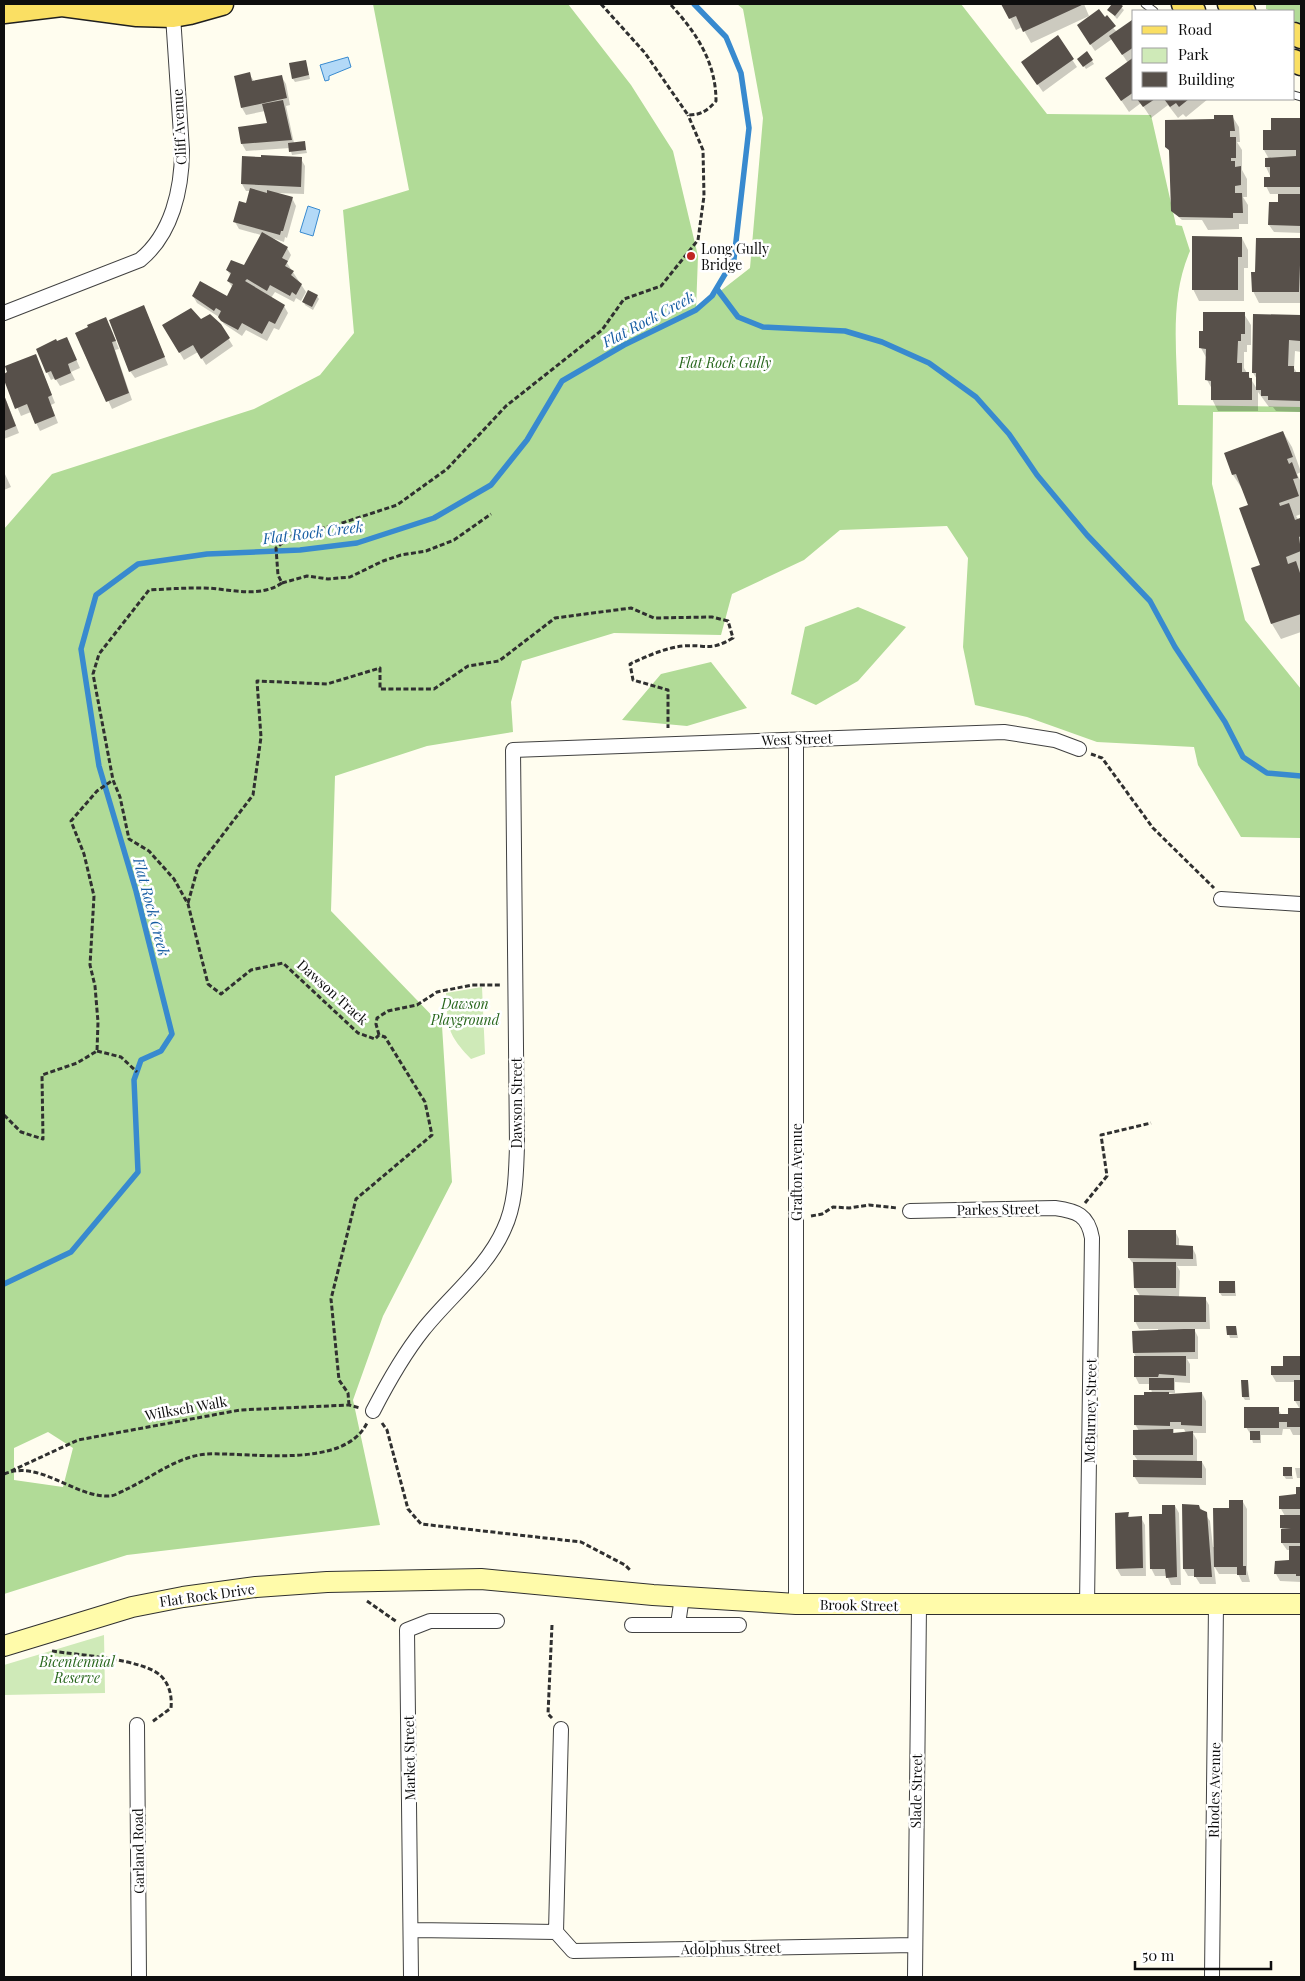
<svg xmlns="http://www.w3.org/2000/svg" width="1305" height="1981" viewBox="0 0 1305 1981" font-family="'Playfair Display',serif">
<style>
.green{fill:#cfeab8}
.forest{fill:#b1db97;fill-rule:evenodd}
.water{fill:#b3d9f7;stroke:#388acf}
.shadow{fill:#0003;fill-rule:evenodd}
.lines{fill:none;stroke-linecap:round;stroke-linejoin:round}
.stream{stroke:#388acf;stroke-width:5.5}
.building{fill:#57504a}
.service-casing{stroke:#414141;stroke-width:9}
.minor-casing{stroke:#414141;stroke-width:16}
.secondary-casing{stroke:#303030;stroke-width:22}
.primary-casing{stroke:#1f1f1f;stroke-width:25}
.path{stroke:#303030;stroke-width:3;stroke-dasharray:5 2.5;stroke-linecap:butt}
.service{stroke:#fff;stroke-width:7}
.minor{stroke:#fff;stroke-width:14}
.secondary{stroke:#fffbaa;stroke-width:20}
.primary{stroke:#fadf63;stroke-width:22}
.poi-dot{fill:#c02623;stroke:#fff;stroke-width:2}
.labels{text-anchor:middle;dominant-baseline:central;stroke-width:5;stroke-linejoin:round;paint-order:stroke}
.street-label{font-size:14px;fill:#0e0e0e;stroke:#fff}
.poi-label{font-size:14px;fill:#0e0e0e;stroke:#fff;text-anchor:start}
.park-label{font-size:14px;font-style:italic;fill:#28671d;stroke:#fff}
.water-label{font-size:15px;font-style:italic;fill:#155ca2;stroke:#fff}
</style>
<rect width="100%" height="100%" fill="#fffdef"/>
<!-- green -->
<path class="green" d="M482,987l3,67 -14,5c-25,-26 -23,-32 -25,-66z
M104,1635l1,58 -101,2v-30z"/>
<!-- forest -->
<path class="forest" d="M373,4h195l63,81 42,66 25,105 -2,54 54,-42 13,-150 -20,-109 -6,-5h224l86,110 104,1 25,110 6,1 8,25c-21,48 -13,102 -12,154l123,2v5h-88l-1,72 33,136 56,69v149l-60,-1 -43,-72 -4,-18 -97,-5 -70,-25 -52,-12 -12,-58 5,-89 -21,-32 -107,4 -36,30 -72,34 -11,41 -107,-2 -92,28 -11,41 2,30 -86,14 -92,30 -4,135 111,115 10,156 -69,134 -30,84 27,125 -253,30 -123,39v-1065l48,-55 202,-65 66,-34 34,-42 -11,-123 66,-20zM48,1432l25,16 -10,39 -49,-7v-32z
M1266,4h35v20l-7,-3v-10h-23l-5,-2z
M858,607l48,20 -48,54 -42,24 -25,-11 14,-67z
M711,662l36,46 -60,18 -65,-6 39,-46z"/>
<!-- water -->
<path class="water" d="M348,57l3,10 -22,9v4l-4,1 -5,-16z
M308,206l12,4 -7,26 -13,-4z"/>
<!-- shadow -->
<path class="shadow" d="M1003,4h81l5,12 -58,27 -9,-16 -6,3z
M1114,4h4l6,6 -7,9 -8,-9z
M1104,18l13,14 17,-7v74h74l-22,18 -3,-3 -5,4 -10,-13 -17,13 -10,-15 -12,9 -23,-34 22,-15 -16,-24 -17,12 -12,-18z
M1057,37l20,30 -34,25 -16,-23z
M1087,53l7,11 -8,5 -7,-10z
M306,62l4,17 -15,3 -2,-3z
M249,74l5,7 27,-5 5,8 4,21 -4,1 8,37 10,-1 3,11 -15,2 -2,-7 -44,3 -4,-7 26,-20 -3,-13 -19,4 -4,-7z
M1232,116l7,11 1,15h-3l5,8v20l5,9v18h-4l5,8v19h-9v5l-31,1 -6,-10h-20l-10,-9 -2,-59 -4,-5 50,-27z
M1273,119h28v114l-27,-1 -5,-7 10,-21v-10h-9l-4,-8 5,-8 -5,-11 3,-8 -5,-9 9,-19z
M301,159l4,7 -1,28 -28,-1 16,5 4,8 -9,32 -2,-1 -1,5 -12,-4 15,10 4,7 -4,8 19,29 -5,9 -5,-3 -2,4 -19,-10 -4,6 13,8 4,7 -9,17 -5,-2 -7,13 -21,-11 -4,6 -18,-12 -5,-7 -22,-14 -4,-7 35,2 5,-10 -5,-7 3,-5 -4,-6 18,-4 16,-31 -22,-6 -4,-7 11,-17 4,-14h-4l-4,-7z
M1242,238l6,12v18h-4v33h-45l-6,-12z
M1257,239l44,1v63h-42l-6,-12 4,-17z
M317,296l2,3 -6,11 -8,-5 -1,-3z
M144,307l24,58 -33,13 -5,-7z
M1244,314l7,11v20h-4v7h-3v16l13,21v-10l-4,-6 47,-57 1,36 -6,-1 -1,17 3,5h4v39l-25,-1 -3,-4h-4l-11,-15v19h-40l-6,-12v-10l-5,-9v-21l-6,-11z
M201,321l19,4 13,21 -27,19 -8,-13 -14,8 -20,-34z
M110,326l9,23 -4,1 17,50 -20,9 -15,-33 -6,-6 -14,-37z
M67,339l13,29 -9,4 4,8 -15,6 -5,-8 -4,2 -4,-8 10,-30z
M39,363l16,40 -4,2 7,18 -18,8 -9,-19 -10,4 -17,-39z
M4,395l15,38 -15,6z
M1283,432l9,15 9,25 -4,2 4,8v32l-5,2 5,7v109l-20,7 -9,-15 -20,-55 9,-3 -12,-60 -6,-16 -10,-15 -8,-22z
M4,472l7,15 -7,3z
M1175,1231l4,8v7l13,1 4,8 1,11h-20l3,5 -1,26 26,1 4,7 1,24h-16l4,8v22h-11l3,5v19l-15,-1v11h-7l2,3 32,-3 4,8v32h-13l4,7v22h5l4,7v16l-67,-1 -5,-8 4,-15 -4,-6 5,-24 -4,-7 10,-27 7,-4 -2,-9h-11l-4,-8 1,-19 -2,-4 -1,-21 25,-1v-2h-19l-4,-8 6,-24 -6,-9 -1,-23 -5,-7zM1174,1429h10l2,4 -12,1z
M1235,1282l1,14h-14l-2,-3z
M1227,1327h9l2,11h-8z
M1284,1357h17v78h-8l-3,-6h-7l-1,6h-21v8h-8l-2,-8 -5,-8 32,-18 4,7h7l11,-7 -5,-8v-19h-19l-4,-7v-8h12z
M1248,1381l2,19h-5l-2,-3z
M1295,1468h6v10h-4z
M1291,1469l2,10h-7l-2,-3z
M1297,1488h4v94l-21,-1 -4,-7 14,-12v-12h-3l-5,-7v-16l3,-11 -4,-7 16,-14z
M1243,1502l4,7v61l3,12h-8l-4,-8h-19l-5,-8 2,18h-16l-5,-8h-7l-4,-7 15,-63 11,15 3,26h2l16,-37z
M1175,1506l4,7 2,72h-10l-4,-9h-12l-4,-8 13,-53z
M1128,1514l2,4h11l4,7 1,51h-25l-4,-7z"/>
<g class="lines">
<!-- stream -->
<path class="stream" d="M717,289l21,28 25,10 82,4 37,11 47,21 47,34 33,37 28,41 50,60 63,66 25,46 50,75 18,35 24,16 34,3
M4,1284l67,-32 67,-80 -4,-92 7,-20 20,-9 11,-17 -36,-143 -37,-125 -18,-117 15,-54 42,-31 69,-10 93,-4 57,-7 77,-25 57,-33 36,-45 35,-59 62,-36 72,-35 16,-14 22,-37 15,-131 -8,-55 -15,-36 -32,-33"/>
</g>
<!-- building -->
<path class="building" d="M1001,4h83l-61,28 -7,-16 -7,3z
M1112,4h8l3,2 -8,10 -8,-6z
M1099,9l6,8 2,-2 9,11 -26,19 -13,-20z
M1132,20l2,3v24l-12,8 -13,-19z
M1058,35l16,24 -37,26 -16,-23z
M1087,51l6,9 -10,7 -6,-8z
M1134,57v35l-13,9 -16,-23z
M306,60l3,15 -17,4 -3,-16z
M250,72l2,9 30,-6 5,23 -46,10 -7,-32z
M1137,99h18l-12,8z
M1164,99h25l-10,8 -3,-4 -6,4z
M283,100l9,40 -51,4 -3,-17 29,-4 -5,-19z
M1214,115h19l2,16h-5v6h6v21h-5v3h4v6l6,-1v19l-6,1v7h7l1,20h-10v5l-54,-1 -8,-6 -2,-61 -4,-3v-27l49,-1z
M1271,118h30v69h-37v-10h6v-10h-5v-9l31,-2v-6h-33v-20h8z
M305,141l1,9 -17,2 -1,-9z
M261,155l41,2 -1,30 -60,-3 1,-28 19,1z
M250,188l17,5v-3l26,7 -10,34h-2l-1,4 -47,-13 6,-21 7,2z
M1278,194h23v32l-33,-1 1,-23h9z
M262,232l26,15 -6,11 6,3 -3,5 9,5 -3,4 11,9 -6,11 -4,-3 -2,4 -20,-11 -3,6 -20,-12 -2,2 40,24 -10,19 -6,-3 -7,13 -20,-11 -4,7 -17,-9 -3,-4 3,-6 -5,-3 -2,3 -22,-15 8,-15 27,15 6,-12 -6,-3 4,-8 -5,-3 5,-10 13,5z
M1192,236l50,1v20h-4v33h-46z
M1256,238h45l-2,54h-47l-1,-20h4z
M308,290l10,5 -6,12 -10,-5z
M144,305l21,52 -36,15 -20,-52z
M191,308l10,11 9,-5 11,10 9,14 -29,21 -8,-14 -14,8 -17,-28z
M1203,312h42v22h-4v7h-3l-1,22h5v9h7v6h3v22h-41v-19l-6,-1 1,-31 -7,-1v-17h4z
M1253,314l48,1 -1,26 -11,-1 -1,26h6v6h7v29l-33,-1v-4h-7v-6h-5v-17h-4z
M106,317l10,24 -4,1 17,51 -23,9 -31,-69 13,-6 -1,-2z
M67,337l10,23 -9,4 3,9 -16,7 -4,-9 -5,2 -10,-24 20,-10 1,2z
M36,354l16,41 -4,2 7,19 -20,8 -8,-20 -12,5 -11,-29v-6l3,-2 -2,-6z
M4,395l12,31 -12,5z
M1283,431l10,26 -6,2 2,5 3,-2 6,16 -5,1 6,17 -20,7 1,3 9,-3 6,17 5,-2 1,4v14l-2,1 2,14 -15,6 2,7 8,-3 5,15v38l-30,10 -20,-56 9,-3 -21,-57 9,-3 -12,-31 -4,1 -8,-22z
M1128,1230h48v15l17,1v13l-65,-1z
M1133,1262h43v26h-42z
M1219,1281h16v12h-16z
M1134,1295l72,2v25h-72z
M1226,1326h10l1,9h-10z
M1184,1329h11v23l-62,1 -1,-22z
M1134,1356h52v20l-27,-2 -1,3h-24z
M1283,1356h18v19h-30v-9h12z
M1149,1378h25v12h-25z
M1241,1380h7l1,17h-7z
M1294,1380h7v21h-7z
M1144,1392h25v2l33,-2v34l-21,-1v-3h-11v4l-36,-1v-30h10z
M1244,1407h35v7h9v-6h13v19h-14v-5h-8v6h-35z
M1173,1429v4l20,-2v24h-60v-25z
M1250,1431h10v9h-10z
M1133,1460l69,1v17l-69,-1z
M1283,1467h9v9h-9z
M1296,1487h5v22h-22v-13l17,-2z
M1229,1500h14v66h3v9h-9v-8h-23l-1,-59h16z
M1182,1504l17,1 1,4 7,3 5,65h-18v-8h-11z
M1162,1505h13l2,72 -11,1 -1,-9h-15l-1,-55h13z
M1129,1512l-1,5 14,-1 1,52 -27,1 -1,-56z
M1280,1515h21v28h-20v-14h10l-11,-1z
M1289,1546h12v30h-5v-2h-22l1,-13 14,-1z"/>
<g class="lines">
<!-- service casing -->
<g class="service-casing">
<path id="service" d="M1145,4l9,7
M1294,95l7,2"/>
</g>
<!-- minor casing -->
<g class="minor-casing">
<path id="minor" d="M4,313l136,-53c32,-26 42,-71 42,-110l-9,-134
M1221,899l80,5
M910,1211l145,-3c22,3 33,7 37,30l-5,367
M373,1411c15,-29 30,-56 50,-81 26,-33 64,-62 81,-101 12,-25 12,-56 13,-83l-4,-396 491,-18 51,8 24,9
M796,1604v-864
M678,1624l4,-27
M632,1625h107
M137,1725l2,252
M561,1729l-5,203 17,19 341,-6
M412,1930l144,2
M411,1977l-4,-347 23,-9h67
M915,1977l4,-371
M1212,1977l4,-373"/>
</g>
<!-- secondary casing -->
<g class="secondary-casing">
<path id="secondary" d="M4,1646l128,-39 51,-10 73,-10 71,-5 154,-3 172,16 143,9h505"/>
</g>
<!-- primary casing -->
<g class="primary-casing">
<path id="primary" d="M1183,4l11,7
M1229,4l15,7
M4,12l58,-7 75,10 36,1 17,-3 32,-9
M1294,34l7,3
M1294,61l7,3"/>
</g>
<!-- path -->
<path class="path" d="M601,4l44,49 43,62c13,0 19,-4 28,-14 0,-39 -20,-69 -46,-97
M282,583l25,-7 21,3 22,-2 33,-16 18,-6 25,-4 28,-11 37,-26
M1091,754l11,4 51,70 61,60
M188,903l10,-36 55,-72 8,-58 -4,-56 70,3 53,-16v21h54l34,-23 31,-5 56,-43 76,-10 23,10 58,-1 16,4 5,17c-24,14 -26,6 -50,8 -18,2 -36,10 -53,18l3,16 35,10v38
M379,1035l-3,-11 1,-6 11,-7 29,-6 20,-13 35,-7h28
M97,1051l24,6 16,15
M4,1115l17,17 22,7 -1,-64 35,-12 20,-12 1,-29 -3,-36 -5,-21 4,-69 -10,-42 -13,-33 26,-30 16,-11
M1085,1203l22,-27 -6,-41 50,-12
M811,1216l11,-2 11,-7 16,1 20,-3 28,3
M349,1405l-1,-12 -9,-13 -8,-81 25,-100 76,-64 -7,-33 -40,-65 -6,-2 -4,4 -17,-6 -75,-70 -32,7 -30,24 -13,-10 -20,-80 -14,-25 -25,-28 -20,-12 -9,-42 -7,-17 -20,-106 6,-20 50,-64c17,-1 33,-2 50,-2 27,-1 58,12 83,-5l-4,-8 -2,-27 15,-12 48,-12 58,-19 50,-36 59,-63 96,-76 22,-31 37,-13 37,-46 6,-44 -1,-46 -15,-35
M382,1423l5,7 21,79 13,15 160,18 44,23 5,5
M11,1471l67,-31 162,-30 109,-5 11,3
M4,1474c36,-15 70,24 106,22 5,0 12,-5 17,-7 25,-12 51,-33 80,-35 44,-2 137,16 160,-31
M367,1601l30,21
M552,1625l-4,89 4,4
M52,1651c25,4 92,8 109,25 9,9 11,21 10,32l-19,14"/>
<!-- service -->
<use href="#service" class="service"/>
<!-- minor -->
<use href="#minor" class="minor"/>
<!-- secondary -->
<use href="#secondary" class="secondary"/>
<!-- primary -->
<use href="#primary" class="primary"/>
</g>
<!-- markers -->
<circle class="poi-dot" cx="691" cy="256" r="5"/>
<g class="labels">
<!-- street labels -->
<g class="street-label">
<text transform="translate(179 127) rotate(-93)">Cliff Avenue</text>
<text transform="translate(797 739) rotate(-2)">West Street</text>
<text transform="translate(333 992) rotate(42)">Dawson Track</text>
<text transform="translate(516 1103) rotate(-90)">Dawson Street</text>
<text transform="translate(796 1172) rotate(-90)">Grafton Avenue</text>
<text transform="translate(998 1209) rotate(-1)">Parkes Street</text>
<text transform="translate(186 1408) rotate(-10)">Wilksch Walk</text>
<text transform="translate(1090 1411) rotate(-89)">McBurney Street</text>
<text transform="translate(207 1595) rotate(-8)">Flat Rock Drive</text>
<text transform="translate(859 1605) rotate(1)">Brook Street</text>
<text transform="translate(409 1758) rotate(-91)">Market Street</text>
<text transform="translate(1214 1790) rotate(-89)">Rhodes Avenue</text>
<text transform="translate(916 1791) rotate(-89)">Slade Street</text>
<text transform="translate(138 1851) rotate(-91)">Garland Road</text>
<text transform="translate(731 1948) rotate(-1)">Adolphus Street</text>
</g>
<!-- poi labels -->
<g class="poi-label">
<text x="701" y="248">Long Gully<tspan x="701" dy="16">Bridge</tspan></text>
</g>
<!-- park labels -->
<g class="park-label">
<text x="725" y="362">Flat Rock Gully</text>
<text x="465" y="1003">Dawson<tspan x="465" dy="16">Playground</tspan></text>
<text x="77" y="1661">Bicentennial<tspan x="77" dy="16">Reserve</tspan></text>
</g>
<!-- water labels -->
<g class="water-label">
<text transform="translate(648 319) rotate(-28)">Flat Rock Creek</text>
<text transform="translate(313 532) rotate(-7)">Flat Rock Creek</text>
<text transform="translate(152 907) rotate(75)">Flat Rock Creek</text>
</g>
</g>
<!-- border -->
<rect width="1305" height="1981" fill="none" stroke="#0e0e0e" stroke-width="10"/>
<!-- legend -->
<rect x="1132" y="10" width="162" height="90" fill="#ffffff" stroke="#9f9f9f"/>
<rect x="1142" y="26" width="25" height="8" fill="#fadf63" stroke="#9f9f9f"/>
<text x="1178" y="35" font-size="15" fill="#0e0e0e">Road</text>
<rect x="1142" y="48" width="25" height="15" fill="#cfeab8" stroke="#9f9f9f"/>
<text x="1178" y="60" font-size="15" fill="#0e0e0e">Park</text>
<rect x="1142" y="72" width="25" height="15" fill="#57504a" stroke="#9f9f9f"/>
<text x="1178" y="85" font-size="15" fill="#0e0e0e">Building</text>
<!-- scale -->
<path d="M1135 1961v8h136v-8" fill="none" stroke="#0e0e0e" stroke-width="2.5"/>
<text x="1142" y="1961" font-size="15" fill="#0e0e0e" stroke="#ffffff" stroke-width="4" paint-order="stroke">50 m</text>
</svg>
